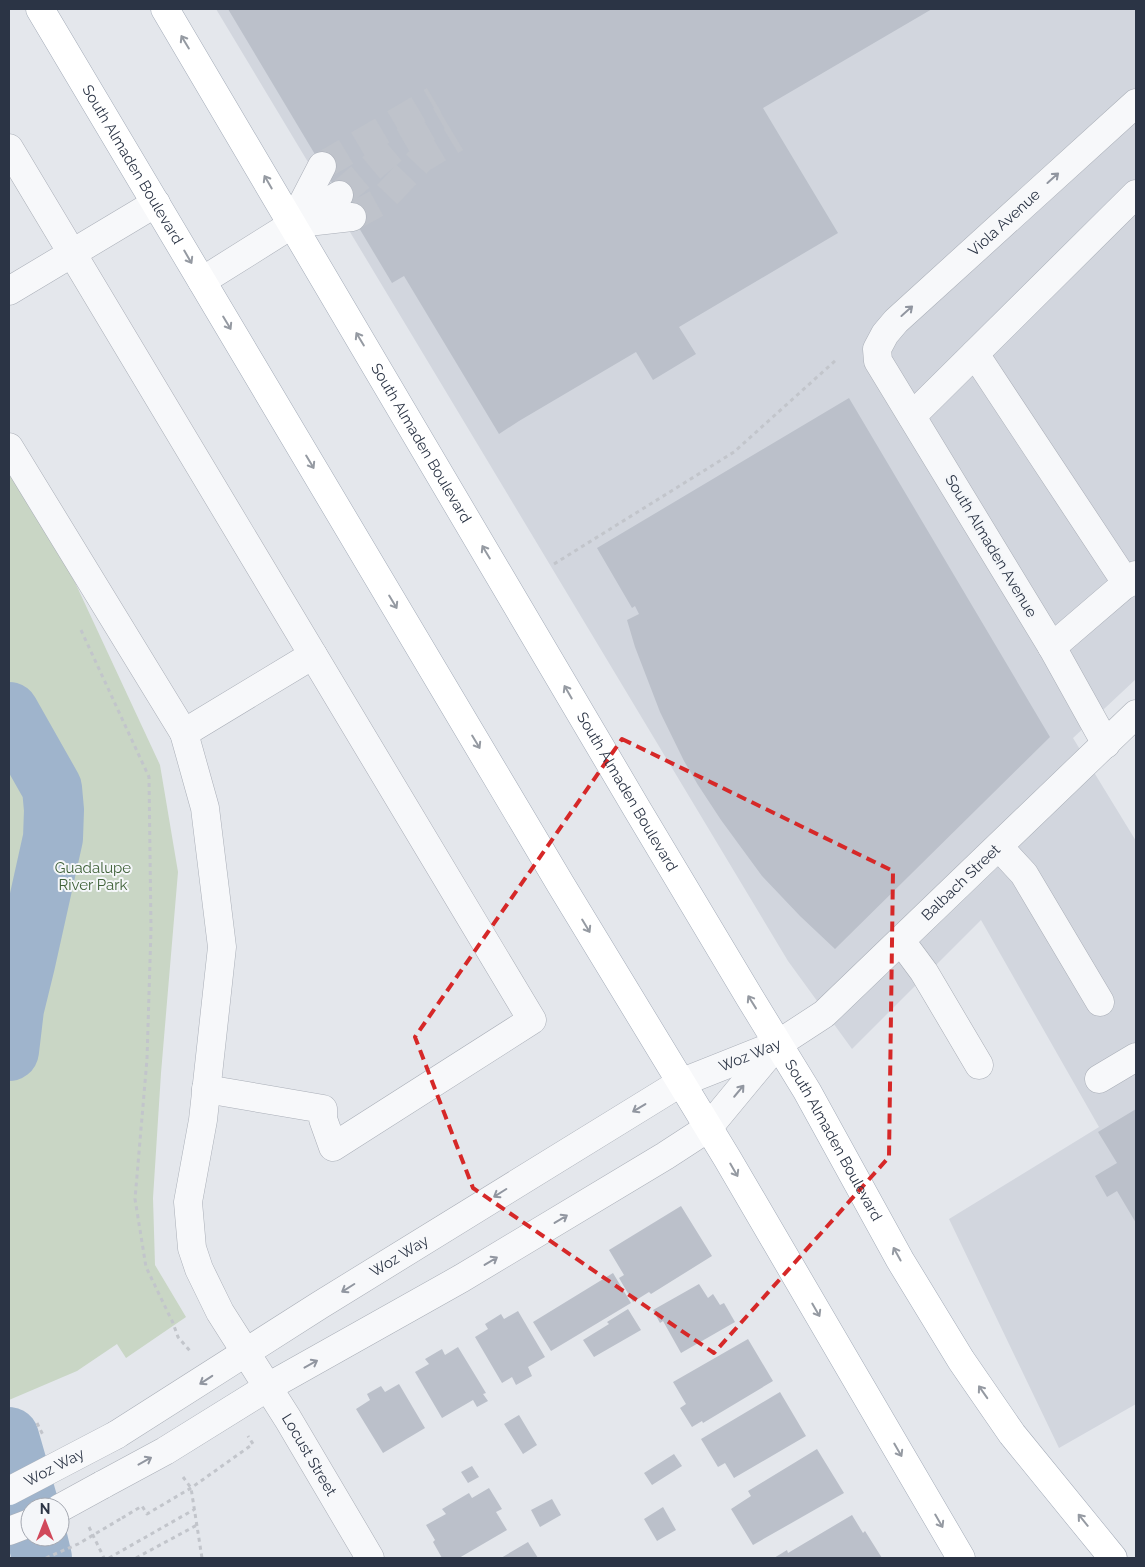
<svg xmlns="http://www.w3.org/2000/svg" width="1145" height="1567" viewBox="0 0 1145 1567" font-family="Raleway,sans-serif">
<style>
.built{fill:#d2d6de}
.green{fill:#c9d6c5}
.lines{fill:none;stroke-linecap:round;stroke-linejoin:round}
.river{stroke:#9fb4cc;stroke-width:60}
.building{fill:#bbc0ca}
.minor-tunnel{stroke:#bfc3cb;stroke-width:28;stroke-dasharray:28 14;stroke-linecap:butt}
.minor-casing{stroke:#a9aeb7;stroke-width:29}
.major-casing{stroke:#a3abb8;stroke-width:29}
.path{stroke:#c2c5cb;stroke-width:3;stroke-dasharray:4 4;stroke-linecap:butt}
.minor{stroke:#f7f8fa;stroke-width:28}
.major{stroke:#fff;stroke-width:28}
.minor-bridge-casing{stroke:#a9aeb7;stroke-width:29;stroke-linecap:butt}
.path-bridge{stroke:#c2c5cb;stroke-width:3;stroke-dasharray:4 4;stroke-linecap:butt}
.minor-bridge{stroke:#f7f8fa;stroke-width:28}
.oneway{stroke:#959aa2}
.oneway2{stroke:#9196a0}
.marked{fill:none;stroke:#d62828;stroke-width:4;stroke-dasharray:10 6;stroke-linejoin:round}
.labels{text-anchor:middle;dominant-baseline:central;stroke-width:4;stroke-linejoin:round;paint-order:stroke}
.street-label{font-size:15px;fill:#2b3445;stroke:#f4f6f9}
.park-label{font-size:15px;fill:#3f6138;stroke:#f4f6f9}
</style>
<rect width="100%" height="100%" fill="#e4e7ec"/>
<!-- built -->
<path class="built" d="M216,9h920v670l-63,59 63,103v563l-77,44 -110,-229 150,-92 -118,-207 -129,129 -64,-88z"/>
<!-- green -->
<path class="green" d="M9,470l37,50 114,245 18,107 -17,201 -8,125 2,67 31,52 -60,41 -9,-14 -40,27 -68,29z"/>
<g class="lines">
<!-- river -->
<path class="river" d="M9,712l43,76 2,22 -1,28 -28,126 -11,45 -5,42
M9,1437l21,73
M37,1537l5,21"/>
</g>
<!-- building -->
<path class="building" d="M228,9h704l-169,99 75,125 -159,94 17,27 -43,26 -17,-28 -117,69 -20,13 -95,-158 -12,7z
M849,398l201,339 -215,212 -35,-33 -38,-40 -41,-56 -23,-35 -14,-24 -24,-49 -25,-65 -8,-27 12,-6 -4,-8 -3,2 -35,-60z
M1136,1109v114l-19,-32 -10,6 -12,-21 22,-13 -19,-31z
M681,1206l31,50 -61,38 -2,-2 -16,10 -14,-24 5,-3 -15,-25z
M613,1273l18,30 -80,48 -18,-29z
M699,1284l9,14 5,-4 7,11 4,-2 11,19 -54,31 -18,-32 -3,2 -7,-13z
M628,1309l13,21 -47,27 -11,-17 26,-16 -2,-2z
M518,1311l27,46 -17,10 4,9 -16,9 -4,-8 -10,6 -27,-46 13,-8 -3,-5 16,-10 3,5z
M748,1339l25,42 -70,42 -1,-2 -10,6 -12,-19 6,-4 -13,-22z
M458,1347l28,46 -3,1 5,7 -11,6 -4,-7 -31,18 -27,-46 14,-8 -4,-5 17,-10 3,6z
M399,1384l26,44 -42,25 -27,-44 14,-9 -3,-6 14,-8 4,6z
M780,1392l26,44 -72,42 -9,-15 -7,4 -17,-28z
M519,1415l18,30 -14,9 -19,-30z
M817,1449l27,44 -91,52 -22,-36 20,-13 -3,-5z
M674,1454l8,12 -30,19 -8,-12z
M472,1466l7,11 -11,6 -7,-11z
M489,1488l13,21 -6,3 11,18 -48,28h-17l-9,-16 2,-2 -9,-15 20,-11 -4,-5 27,-16 3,5z
M552,1499l9,16 -21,12 -9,-17z
M663,1507l13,23 -19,11 -13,-22z
M852,1515l11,18 2,-2 17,27h-108l13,-8 1,3z
M528,1542l10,16h-37z"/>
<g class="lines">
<!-- minor-tunnel -->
<path class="minor-tunnel" d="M322,166l112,-66
M339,195l62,-52 43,-25
M352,217l29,-16 40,-42 35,-21"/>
<!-- minor casing -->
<g class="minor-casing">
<g id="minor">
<path d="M9,148l523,872 -199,127 -10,-28v-10l-117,-20"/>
<path d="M293,222l29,-56"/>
<path d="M299,223l53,-6"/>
<path d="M202,281l137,-86"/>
<path d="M9,291l147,-88"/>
<path d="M975,354l152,230"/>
<path d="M912,416l224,-222"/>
<path id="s1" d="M9,447l175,286 21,75 17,139 -19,173 -15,82 4,46 7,21 21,43 68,107 82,139"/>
<path d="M1052,647l84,-72"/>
<path d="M184,733l129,-78"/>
<path id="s2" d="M1106,744l-54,-97 -174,-286 -1,-12 8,-15 11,-13 240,-218"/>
<path d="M999,847l25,27 76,128"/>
<path d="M901,941l23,31 55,93"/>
<path d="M1099,1079l37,-22"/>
<path id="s3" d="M116,1435l204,-130 360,-222 98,-39 46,-30 312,-300"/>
<path d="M102,1485l63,-34 103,-64 194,-109 203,-122 43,-28 67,-81"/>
<path d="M9,1531l21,-8"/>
</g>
</g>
<!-- major casing -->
<g class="major-casing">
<g id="major">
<path id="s4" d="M40,9l521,876 166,273 234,400"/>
<path id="s5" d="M165,9l472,800 113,189 57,93 93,169 61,100 51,74 101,124"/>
</g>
</g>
<!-- path -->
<path class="path" d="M554,564l180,-112 102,-92
M81,630l68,147 2,152 -4,130 -12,140 11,68 27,56 5,14 12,14
M37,1423l7,14
M183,1477l8,11 11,70
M122,1518l20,-12 5,8 44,-26 62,-44 -5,-8
M89,1527l15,31
M109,1558l86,-49
M136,1558l61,-33"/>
<!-- minor -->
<use href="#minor" class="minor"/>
<!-- major -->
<use href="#major" class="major"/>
<!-- minor-bridge casing -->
<g class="minor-bridge-casing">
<g id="minor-bridge">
<path id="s6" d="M9,1491l107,-56"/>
<path d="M60,1508l42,-23"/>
</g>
</g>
<!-- path-bridge -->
<path class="path-bridge" d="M46,1558l32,-14 44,-26"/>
<!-- minor-bridge -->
<use href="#minor-bridge" class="minor-bridge"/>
</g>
<!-- one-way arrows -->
<defs><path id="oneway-shaft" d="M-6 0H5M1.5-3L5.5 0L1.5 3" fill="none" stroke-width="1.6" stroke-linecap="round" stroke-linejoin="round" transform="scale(1.25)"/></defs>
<g class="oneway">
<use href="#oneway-shaft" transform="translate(185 42) rotate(-121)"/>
<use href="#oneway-shaft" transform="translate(268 182) rotate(-120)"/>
<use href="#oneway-shaft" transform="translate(188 257) rotate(60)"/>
<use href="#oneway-shaft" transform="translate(227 323) rotate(59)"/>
<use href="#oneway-shaft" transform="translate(360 339) rotate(-121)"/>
<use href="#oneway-shaft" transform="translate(310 462) rotate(59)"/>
<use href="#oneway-shaft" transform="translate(486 552) rotate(-121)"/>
<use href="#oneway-shaft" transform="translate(393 602) rotate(59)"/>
<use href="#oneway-shaft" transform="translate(568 692) rotate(-120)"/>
<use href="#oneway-shaft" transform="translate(476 742) rotate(59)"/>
<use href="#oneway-shaft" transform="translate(586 926) rotate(59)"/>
<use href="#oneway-shaft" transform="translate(752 1002) rotate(-122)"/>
<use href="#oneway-shaft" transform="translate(734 1170) rotate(60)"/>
<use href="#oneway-shaft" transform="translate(897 1254) rotate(-119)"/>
<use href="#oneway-shaft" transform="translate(816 1310) rotate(60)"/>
<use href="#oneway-shaft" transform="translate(983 1392) rotate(-125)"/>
<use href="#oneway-shaft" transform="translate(898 1450) rotate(60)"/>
<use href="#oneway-shaft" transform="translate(1083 1520) rotate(-129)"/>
<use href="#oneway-shaft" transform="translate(939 1521) rotate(60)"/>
</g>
<g class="oneway2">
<use href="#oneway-shaft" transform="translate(1053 178) rotate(-42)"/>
<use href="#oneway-shaft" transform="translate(907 311) rotate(-42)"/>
<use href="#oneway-shaft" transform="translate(739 1091) rotate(-50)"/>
<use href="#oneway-shaft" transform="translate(639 1108) rotate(149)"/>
<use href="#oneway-shaft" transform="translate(500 1193) rotate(148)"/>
<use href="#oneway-shaft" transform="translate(561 1219) rotate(-31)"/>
<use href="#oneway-shaft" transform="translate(491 1261) rotate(-31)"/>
<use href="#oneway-shaft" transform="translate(348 1288) rotate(148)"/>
<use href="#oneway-shaft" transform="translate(311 1364) rotate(-29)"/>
<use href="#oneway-shaft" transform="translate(206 1380) rotate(147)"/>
<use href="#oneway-shaft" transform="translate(145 1461) rotate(-29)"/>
</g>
<!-- marked area -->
<path class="marked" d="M622,739l271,132 -4,286 -175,196 -241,-165 -58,-151z"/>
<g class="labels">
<!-- street labels -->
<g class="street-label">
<text stroke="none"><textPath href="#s4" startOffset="181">South Almaden Boulevard</textPath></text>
<text stroke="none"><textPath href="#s2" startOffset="638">Viola Avenue</textPath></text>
<text stroke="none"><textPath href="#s5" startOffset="504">South Almaden Boulevard</textPath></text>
<text transform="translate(991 546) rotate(59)">South Almaden Avenue</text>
<text stroke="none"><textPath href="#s5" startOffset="909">South Almaden Boulevard</textPath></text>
<text stroke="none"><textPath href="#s3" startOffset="1015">Balbach Street</textPath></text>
<text stroke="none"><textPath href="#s3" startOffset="740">Woz Way</textPath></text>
<text stroke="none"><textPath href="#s5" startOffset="1314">South Almaden Boulevard</textPath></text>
<text stroke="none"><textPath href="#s3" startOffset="335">Woz Way</textPath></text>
<text stroke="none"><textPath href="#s1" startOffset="1095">Locust Street</textPath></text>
<text stroke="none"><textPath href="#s6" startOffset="51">Woz Way</textPath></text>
</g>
<!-- park labels -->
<g class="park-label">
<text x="93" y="868">Guadalupe<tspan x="93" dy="17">River Park</tspan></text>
</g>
</g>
<!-- border -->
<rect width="1145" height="1567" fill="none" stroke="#2b3445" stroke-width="20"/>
<!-- north arrow -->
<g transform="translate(45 1522)"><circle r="24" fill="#f4f6f9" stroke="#a4a8b1"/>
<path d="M0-4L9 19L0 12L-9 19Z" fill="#d1495b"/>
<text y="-8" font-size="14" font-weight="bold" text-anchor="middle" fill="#2b3445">N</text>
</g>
</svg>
